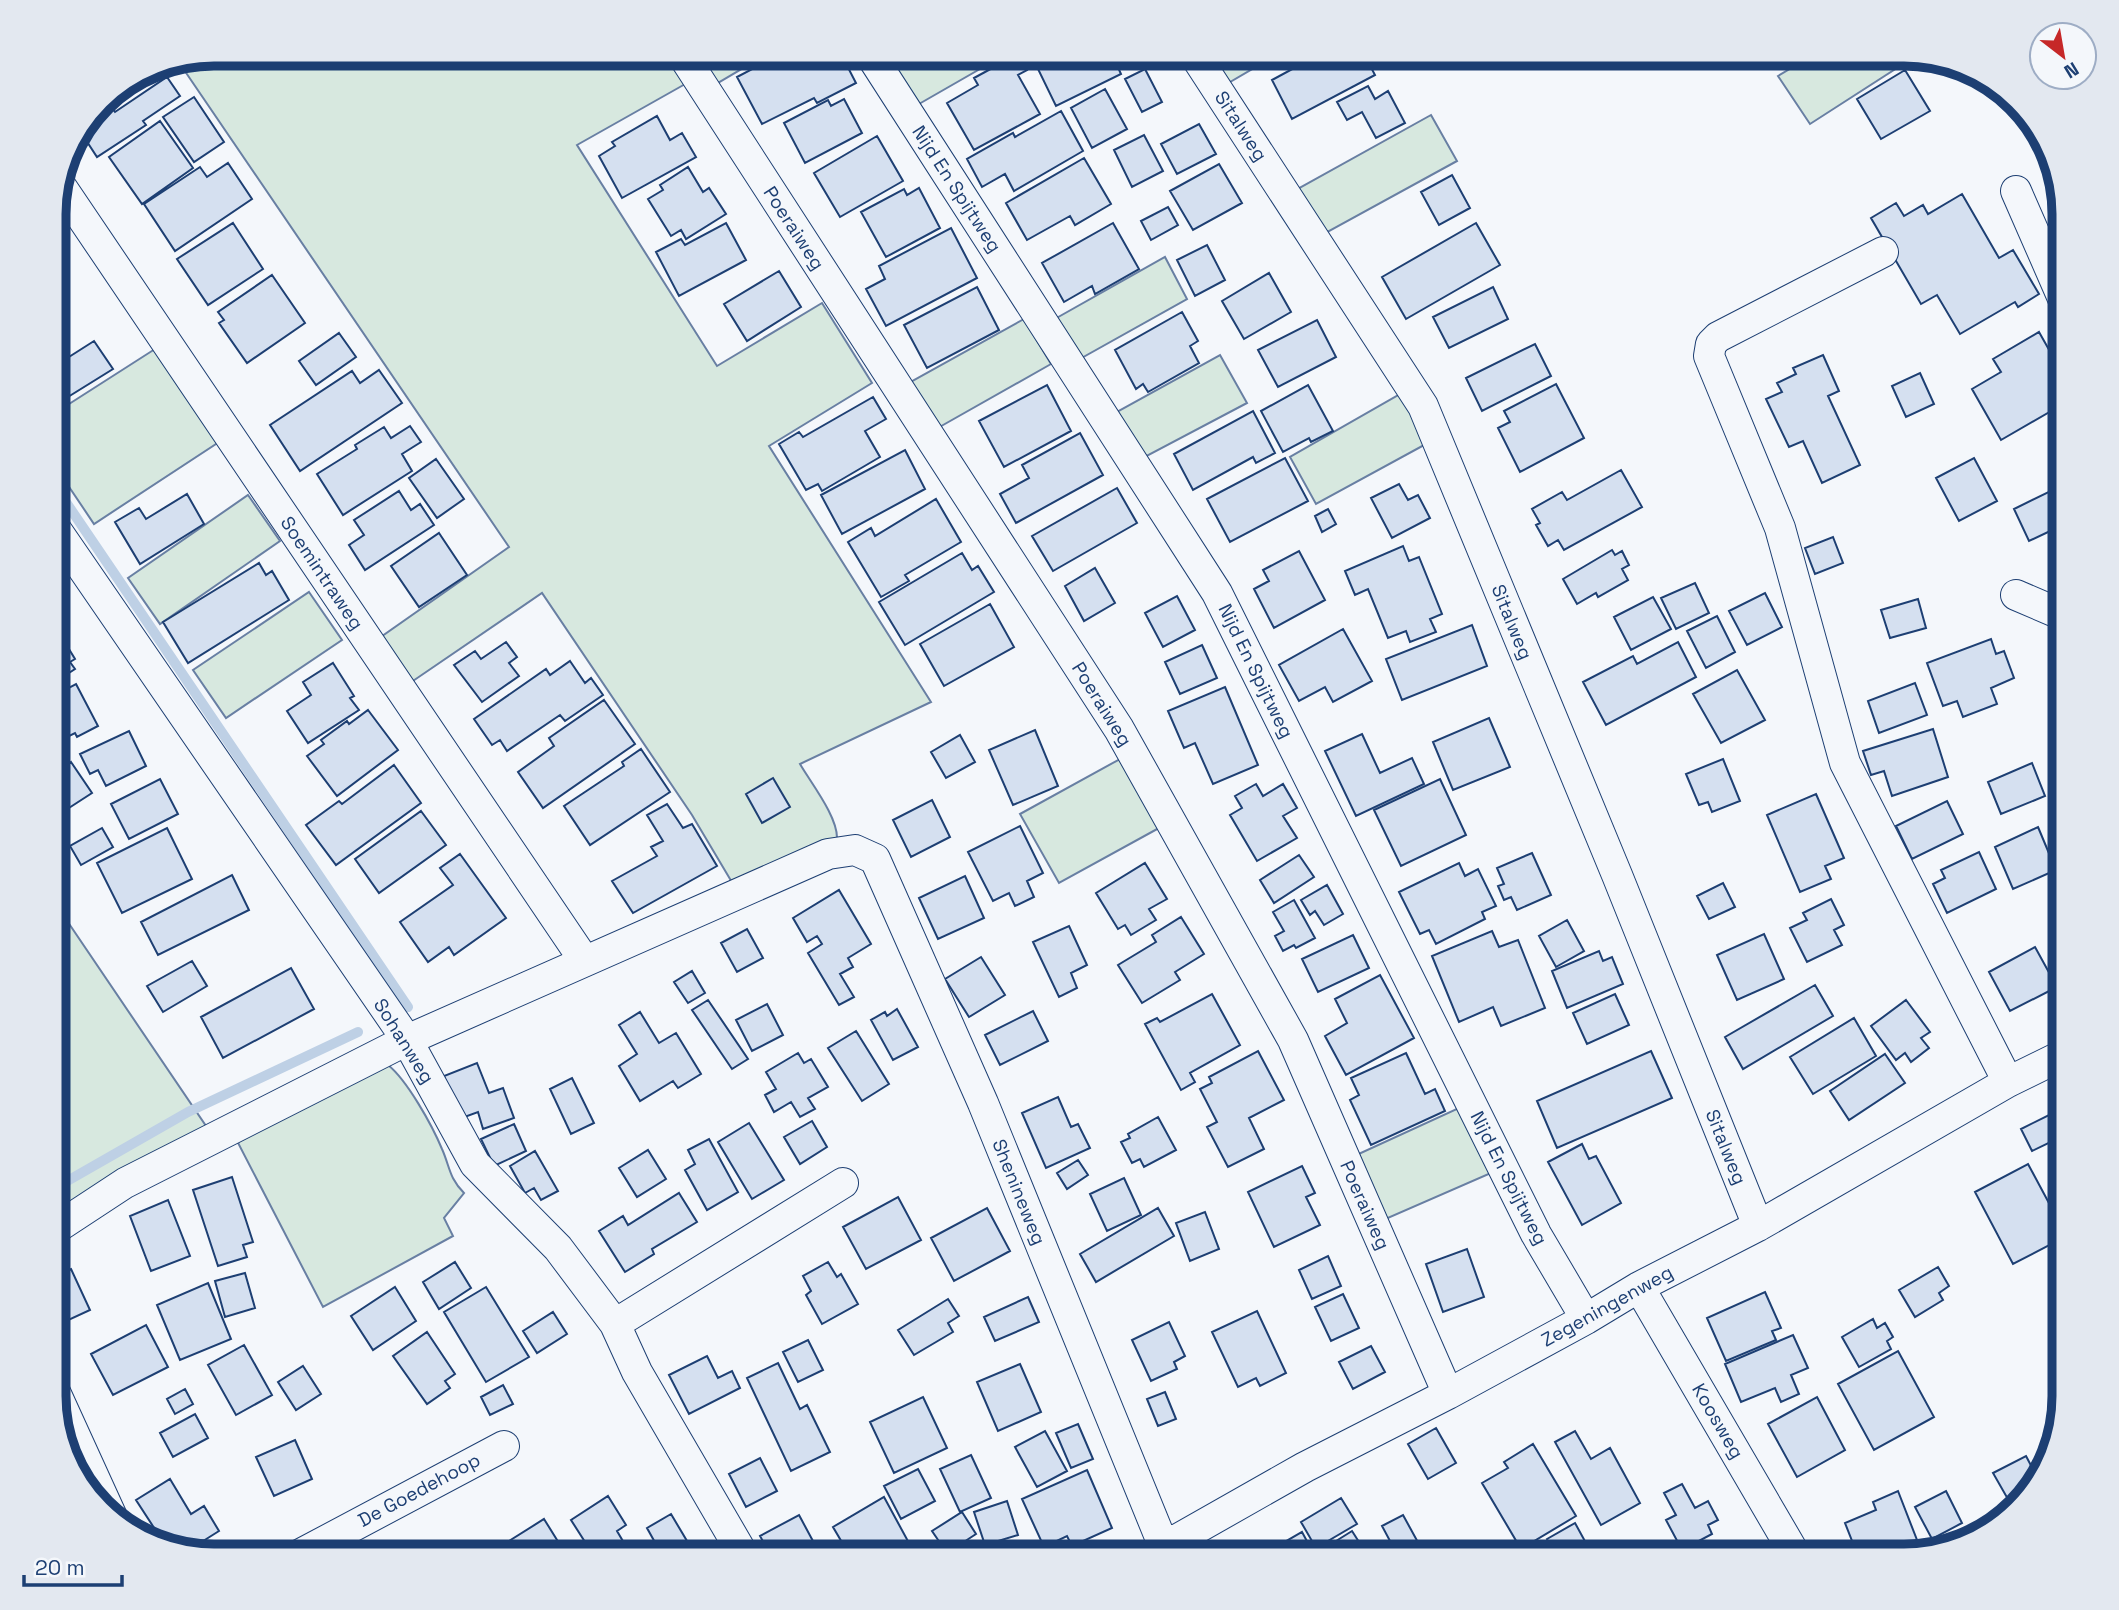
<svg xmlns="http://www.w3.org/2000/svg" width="2119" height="1610" viewBox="0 0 2119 1610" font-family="'Space Grotesk',sans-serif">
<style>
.green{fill:#d7e8df;stroke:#687fa3;stroke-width:2}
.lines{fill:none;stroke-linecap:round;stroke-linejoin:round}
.stream{stroke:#bed0e5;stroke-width:10}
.building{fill:#d5e0f0;stroke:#1d3f73;stroke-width:2}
.street-casing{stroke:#1d3f73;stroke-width:32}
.street{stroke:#f4f7fb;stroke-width:30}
.labels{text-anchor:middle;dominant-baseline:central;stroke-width:5;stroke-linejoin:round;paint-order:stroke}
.street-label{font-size:19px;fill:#1d3f73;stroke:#f4f7fb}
.rim{fill:none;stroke:#1d3f73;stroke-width:9}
</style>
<rect width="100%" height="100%" fill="#f4f7fb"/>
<!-- green -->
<path class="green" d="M214,54h455l18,29 -110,62 140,221 105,-63 50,80 -103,63 162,256 -131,62c11,19 38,53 37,75l-104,45 -41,-69 -150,-222 -132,90 -32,-44 131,-92 -331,-486z
M699,54h68l-51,30z
M901,54h105l-94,54 -26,-46z
M1206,54h72l-53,31z
M1815,54h90l9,3 -104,67 -32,-48z
M1431,115l26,46 -135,74 -26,-45z
M1165,257l22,42 -109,61 -25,-40z
M1024,319l27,45 -115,65 -27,-46z
M155,349l64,93 -125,82 -39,-58v-53z
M1220,355l27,48 -106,56 -28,-45z
M1402,393l24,51 -110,60 -26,-47z
M248,495l32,46 -120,83 -32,-46z
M309,592l33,48 -116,78 -33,-48z
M1120,759l39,69 -100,55 -39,-69z
M55,903l151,223 -151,88z
M388,1065c19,15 44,60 54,84 8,18 7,29 22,44l-20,25 9,18 -130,71 -88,-170z
M1461,1107l30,66 -110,48 -29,-64z"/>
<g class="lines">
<!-- stream -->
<path class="stream" d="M55,486l353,521
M55,1188l133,-76 170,-80"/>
</g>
<!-- building -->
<path class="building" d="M781,54h60l15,29 -39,20 -3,-5 -52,26 -25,-47z
M1018,54l9,16 -9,5 22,39 -66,36 -27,-47 31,-18 -4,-7z
M1067,54h45l9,20 -65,32 -18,-37z
M1320,54h44l11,21 -83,44 -20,-39z
M1768,54h34l-27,14z
M1145,69l17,33 -20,10 -17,-33z
M1905,70l25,41 -49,28 -24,-40z
M167,77l13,19 -37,25 3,4 -49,32 -15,-23 4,-3 -2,-4 21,-29 10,14z
M1368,86l7,13 13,-8 17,32 -29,15 -14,-26 -15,8 -10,-18z
M1105,89l22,40 -35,19 -21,-40z
M194,97l30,45 -30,20 -31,-45z
M844,99l18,34 -57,30 -21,-40 44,-23 3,6z
M1061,111l22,40 -69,40 -9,-17 -23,13 -15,-28 46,-26 2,4z
M657,116l13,24 12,-7 14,24 -74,41 -23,-42 16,-10 -3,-4z
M160,121l33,47 -51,36 -33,-47z
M1199,124l17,30 -39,20 -16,-30z
M1144,135l19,36 -31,16 -18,-37z
M877,136l26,45 -63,36 -26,-44z
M2051,157l14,57 -2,4 -23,-57z
M1084,158l27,46 -36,21 -5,-9 -43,24 -21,-37z
M228,163l24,36 -77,52 -31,-47 56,-37 7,10z
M1219,164l23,39 -49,27 -23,-39z
M688,167l15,25 6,-4 17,26 -40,25 -5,-9 -10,6 -23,-37 15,-9 -3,-5z
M1452,175l18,33 -31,17 -18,-33z
M919,188l21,40 -54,29 -25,-45 43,-23 3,6z
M1962,194l37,64 14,-8 26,44 -21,13 -3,-5 -55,32 -23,-39 -16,9 -50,-86 25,-15 8,13 19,-11 5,9z
M1168,207l10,18 -27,15 -10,-19z
M233,223l30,46 -55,36 -31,-46z
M726,223l20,37 -67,36 -23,-44 25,-13 4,6z
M1113,223l26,46 -44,25 -3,-8 -28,16 -22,-39z
M1476,223l24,42 -94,54 -24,-42z
M951,228l26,50 -91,48 -20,-37 19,-10 -6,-13z
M1207,245l18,35 -30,16 -18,-36z
M779,271l22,36 -54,34 -23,-37z
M1269,273l22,39 -47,27 -22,-38z
M272,275l33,48 -58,40 -28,-40 5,-3 -6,-8z
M977,287l22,43 -72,38 -23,-43z
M1493,287l15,32 -59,29 -16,-31z
M1182,312l16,29 -8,5 9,17 -51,29 -5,-8 -7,5 -21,-39z
M1317,320l19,37 -58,30 -20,-37z
M2039,332l26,46v25l-64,37 -29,-51 29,-17 -8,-13z
M339,333l17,24 -40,28 -17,-24z
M94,341l19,28 -58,36v-49l6,6z
M1535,344l16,32 -69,35 -16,-33z
M1823,355l16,36 -11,5 32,69 -38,18 -19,-42 -14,6 -23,-48 16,-7 -5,-9 19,-9 -3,-6z
M379,370l23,33 -102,68 -30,-46 82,-54 8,12z
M1920,373l14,31 -28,13 -14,-31z
M1556,384l28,54 -64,34 -22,-44 12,-6 -6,-11z
M1047,385l24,46 -67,36 -25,-46z
M1308,385l25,46 -22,11 -2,-4 -26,14 -22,-41z
M873,397l13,22 -21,12 15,26 -58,34 -4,-7 -12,6 -27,-46 20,-12 4,5z
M1253,411l22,42 -19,10 -3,-6 -60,33 -19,-36z
M410,426l11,16 -19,12 10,17 -69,44 -26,-41 40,-25 -2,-4 29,-18 7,11z
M1080,433l23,42 -87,48 -16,-29 29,-16 -7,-13z
M905,450l20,39 -83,45 -21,-39z
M1285,458l23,43 -78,41 -23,-43z
M1974,458l23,43 -38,20 -23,-43z
M436,459l28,40 -27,19 -28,-40z
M1621,470l21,37 -78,43 -6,-10 -10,6 -12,-21 4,-2 -8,-14 30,-17 5,8z
M1399,484l9,16 10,-5 12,23 -38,20 -21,-40z
M2065,484v40l-36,17 -15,-32z
M1117,488l20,35 -84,48 -21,-35z
M399,491l12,19 9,-6 14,21 -69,45 -16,-25 15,-10 -10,-15z
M187,494l17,30 -64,40 -25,-42 24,-14 7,11z
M936,499l25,43 -56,33 4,6 -28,16 -33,-55 23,-14 4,8z
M1328,509l8,15 -14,8 -7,-16z
M439,533l28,42 -48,32 -28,-41z
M1833,537l10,26 -28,11 -10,-26z
M1403,546l6,15 10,-4 23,57 -12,5 6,13 -26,10 -4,-11 -18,7 -20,-49 -13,6 -10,-24z
M1612,550l3,5 7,-4 7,14 -7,4 6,11 -30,17 -2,-4 -19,11 -14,-25z
M1299,551l26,49 -51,28 -20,-39 15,-8 -6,-11z
M962,553l10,17 6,-4 16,26 -89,53 -26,-43z
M259,563l7,12 6,-4 17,29 -101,63 -25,-41z
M1095,568l20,35 -31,18 -19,-35z
M1695,583l14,30 -33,16 -15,-31z
M1765,593l17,34 -35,18 -18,-34z
M1177,596l18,34 -32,17 -18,-34z
M1653,597l18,32 -40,21 -17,-33z
M1918,599l8,29 -36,10 -9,-28z
M990,604l24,43 -70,39 -24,-42z
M1717,616l18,36 -29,16 -19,-37z
M1472,625l15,41 -85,34 -16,-41z
M1343,629l29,52 -39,21 -8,-15 -26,14 -20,-36z
M61,636l14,23 -5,3 5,7 -20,13v-42z
M1991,639l5,15 8,-3 10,27 -23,10 6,16 -34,13 -6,-16 -14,5 -16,-43z
M506,642l11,15 -8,6 10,13 -37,26 -28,-37 21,-14 6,8z
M1678,642l18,35 -90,48 -23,-43 50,-26 4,8z
M1202,645l15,33 -37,16 -15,-32z
M570,661l15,22 6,-5 12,17 -38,26 -5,-6 -53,36 -7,-11 -8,5 -18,-26 72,-50 4,6z
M333,663l21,33 -4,2 9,12 -51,33 -21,-32 24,-16 -8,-13z
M1737,670l28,50 -44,23 -28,-49z
M1915,683l12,32 -48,18 -11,-32z
M76,684l22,42 -21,11 -2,-4 -20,10v-48z
M1225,687l33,78 -45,19 -18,-41 -11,5 -16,-37z
M604,700l31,44 -92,64 -25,-36 36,-26 -5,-8z
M368,710l30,40 -61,46 -30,-40 17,-12 -3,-4 26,-19 2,3z
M1489,718l21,49 -57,23 -20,-48z
M1933,729l15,48 -56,19 -8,-25 -13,4 -8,-24z
M1035,730l23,56 -45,19 -24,-55z
M129,731l17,35 -40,20 -8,-16 -8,4 -10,-20z
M1362,734l18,39 32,-15 12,26 -68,32 -31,-65z
M960,735l15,27 -29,16 -15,-26z
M641,749l29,43 -80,53 -26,-39 60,-40 -2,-4z
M1723,759l17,42 -28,11 -4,-10 -9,3 -13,-31z
M71,762l21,31 -37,24v-44z
M2032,763l13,33 -44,18 -13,-32z
M2065,763v19l-7,-16z
M394,765l27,38 -85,62 -30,-40 33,-24 3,3z
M773,778l17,29 -28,16 -16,-29z
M160,779l18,35 -49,25 -18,-35z
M1440,779l26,56 -65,31 -27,-56z
M1256,784l7,12 20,-12 14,24 -14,8 14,22 -40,23 -27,-46 12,-7 -7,-12z
M1816,794l28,64 -19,8 6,13 -31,13 -33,-77z
M932,800l18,37 -39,20 -18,-37z
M1947,801l16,33 -51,25 -16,-33z
M667,804l16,24 9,-4 25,42 -84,47 -21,-32 45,-25 -6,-9 12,-6 -16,-26z
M421,811l25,34 -67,48 -24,-34z
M1020,826l23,47 -16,8 7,16 -19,9 -6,-13 -16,8 -25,-49z
M2038,827l18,43 -43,19 -18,-42z
M102,828l11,19 -32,18 -11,-19z
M167,828l25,51 -70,34 -25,-50z
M1979,852l17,37 -49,24 -14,-29 12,-6 -4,-8z
M1532,853l19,42 -34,15 -6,-13 -7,3 -6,-14 6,-2 -7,-16z
M460,854l46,64 -52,37 -5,-8 -21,15 -28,-40 53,-37 -13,-17z
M1299,855l15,22 -40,26 -14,-23z
M1145,863l22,36 -18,10 7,11 -25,15 -6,-10 -7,4 -22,-36z
M1459,863l6,13 13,-7 18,37 -14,6 3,7 -49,25 -7,-14 -9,4 -21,-42z
M232,875l17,35 -91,45 -17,-33z
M965,876l19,42 -46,21 -19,-41z
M1723,883l12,24 -26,12 -12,-23z
M1327,885l16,29 -19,11 -9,-14 -5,4 -9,-15z
M839,890l32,54 -23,14 5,9 -13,7 14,23 -15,8 -31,-52 14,-9 -5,-8 -10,6 -14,-24z
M1831,899l13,26 -10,5 8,15 -35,17 -17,-34 17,-8 -4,-7z
M1294,900l21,38 -19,10 -2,-3 -11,6 -8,-15 9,-5 -11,-19z
M1181,917l23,37 -29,18 5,8 -38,23 -24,-38 38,-23 -4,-7z
M1567,920l17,31 -28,16 -17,-31z
M1069,926l18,39 -16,8 6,15 -18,9 -26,-55z
M747,929l16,29 -26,14 -16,-29z
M1492,931l7,16 19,-7 27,68 -44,18 -8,-19 -34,15 -27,-66z
M1764,934l20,45 -47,21 -20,-45z
M1353,935l16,33 -51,24 -16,-33z
M2035,947l22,40 -47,24 -21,-39z
M1599,951l4,10 9,-4 11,27 -56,24 -15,-37z
M981,957l24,38 -36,22 -24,-38z
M192,961l15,25 -44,26 -16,-26z
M291,968l23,41 -91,49 -22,-41z
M692,971l13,22 -17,10 -14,-21z
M1380,975l34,63 -68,37 -21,-39 22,-13 -12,-24z
M1815,985l18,31 -90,53 -18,-32z
M1212,994l28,51 -50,28 5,9 -14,8 -36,-66 12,-6 3,4z
M1615,994l14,31 -42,19 -14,-31z
M708,1000l40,59 -16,10 -40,-59z
M1906,1000l24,32 -9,6 8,10 -18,14 -6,-9 -9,7 -25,-34z
M767,1004l16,31 -31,16 -16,-31z
M897,1009l21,38 -25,13 -22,-40 14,-8 2,4z
M1033,1011l15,30 -48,24 -15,-30z
M640,1012l19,31 17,-10 25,41 -23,14 -5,-7 -33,20 -21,-35 18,-12 -18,-29z
M1854,1018l22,38 -63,38 -23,-37z
M856,1031l33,53 -27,17 -34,-53z
M1258,1051l26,49 -35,18 15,31 -36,18 -21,-40 10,-5 -17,-33 12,-6 -3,-6z
M1651,1051l21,47 -115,50 -20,-47z
M798,1053l6,10 7,-4 17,28 -20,11 7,11 -15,8 -9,-15 -17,10 -9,-17 11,-6 -10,-17z
M1406,1053l19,41 10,-5 10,22 -74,34 -21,-45 9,-5 -8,-17z
M1885,1054l20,29 -56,37 -19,-29z
M477,1063l12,30 14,-5 11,30 -31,11 -5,-17 -19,7 -15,-43z
M572,1078l22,45 -23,11 -21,-45z
M1058,1097l13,30 7,-3 12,24 -44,20 -24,-55z
M2049,1115l12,22 -29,14 -11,-22z
M1158,1117l18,33 -32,17 -4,-8 -8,4 -11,-21 9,-4 -2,-4z
M812,1121l15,26 -27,17 -16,-27z
M749,1123l35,57 -32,19 -34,-57z
M514,1124l12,27 -32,15 -13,-27z
M709,1139l29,53 -31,18 -22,-40 10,-6 -7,-14z
M1582,1144l7,15 7,-3 25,47 -39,22 -34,-63z
M2065,1145v34l-12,-29z
M648,1150l18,29 -29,18 -18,-29z
M535,1151l23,40 -17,9 -7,-12 -9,5 -15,-27z
M1078,1160l10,15 -21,14 -10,-16z
M2028,1164l37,69v4l-52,27 -38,-72z
M1302,1166l13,27 -9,4 14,28 -46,22 -26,-55z
M232,1177l21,65 -10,3 4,12 -29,9 -25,-76z
M1124,1178l17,37 -34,16 -17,-37z
M679,1193l18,29 -45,27 2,5 -29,18 -26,-41 24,-15 5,9z
M898,1197l23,43 -55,29 -23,-42z
M168,1200l22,56 -39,15 -21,-55z
M987,1208l23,43 -56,30 -23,-43z
M1158,1208l16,28 -78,46 -16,-28z
M1205,1212l14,37 -29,12 -14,-38z
M1467,1249l17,48 -41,15 -17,-48z
M1328,1256l13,30 -29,13 -13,-29z
M455,1262l16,26 -32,21 -16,-27z
M828,1262l9,15 4,-3 17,30 -36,20 -16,-29 5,-4 -8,-15z
M1938,1267l11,19 -10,7 4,7 -28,17 -16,-27z
M71,1269l19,41 -28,13 -7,-16v-31z
M245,1273l10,35 -30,9 -10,-36z
M208,1283l23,56 -51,21 -23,-55z
M395,1287l21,34 -43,29 -22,-34z
M486,1287l43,70 -43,25 -42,-70z
M1765,1292l16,36 -9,3 4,9 -50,21 -19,-43z
M1343,1294l16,34 -28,13 -16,-34z
M1028,1297l11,25 -44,19 -11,-24z
M948,1299l11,17 -11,7 5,9 -39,23 -16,-25z
M1257,1311l29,62 -26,13 -4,-8 -18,9 -26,-55z
M553,1312l14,22 -30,19 -14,-22z
M1873,1319l4,9 8,-5 8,14 -6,4 4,8 -32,18 -17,-30z
M1169,1322l16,34 -11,6 3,7 -26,12 -19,-41z
M146,1325l22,42 -55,28 -22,-41z
M427,1332l28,42 -10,7 5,7 -23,16 -34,-48z
M1793,1335l15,33 -17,7 8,19 -18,8 -6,-14 -34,14 -16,-38z
M808,1340l15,30 -25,12 -15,-30z
M244,1345l28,50 -36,20 -28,-50z
M1371,1346l14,26 -32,17 -14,-27z
M1898,1351l36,66 -60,33 -36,-66z
M707,1356l11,22 14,-7 8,17 -51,26 -20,-39z
M778,1363l22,46 7,-4 23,47 -39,19 -44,-93z
M1020,1364l21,48 -43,19 -21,-49z
M303,1366l18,28 -25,16 -18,-28z
M503,1385l10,19 -23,11 -9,-18z
M185,1389l8,15 -18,10 -8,-15z
M1165,1392l11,27 -18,7 -11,-27z
M923,1397l24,51 -53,25 -24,-51z
M1817,1397l28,53 -48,27 -29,-53z
M195,1414l13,24 -35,19 -13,-24z
M1078,1424l15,35 -22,9 -15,-35z
M1436,1428l20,35 -28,16 -20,-35z
M1045,1431l22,40 -30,16 -22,-40z
M1575,1431l16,28 19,-11 30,55 -39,22 -46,-83z
M295,1440l17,39 -38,17 -18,-39z
M1533,1444l43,72 -55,33 -39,-66 26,-15 -4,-6z
M971,1455l20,43 -31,14 -20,-43z
M2026,1456l11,21 -6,16 -18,15 -20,-35z
M760,1458l17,33 -31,16 -17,-33z
M918,1469l17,32 -34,18 -17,-33z
M1087,1470l25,58 -40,18 -5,-10 -23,11 -22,-48z
M170,1479l21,35 13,-8 15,25 -27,17 -32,-11 -24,-37z
M1682,1484l13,24 13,-7 10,19 -10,5 4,9 -30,16 -16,-30 10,-5 -12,-22z
M1898,1491l19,49 -26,11 1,5h-34l-13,-33 31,-13 -3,-8z
M1946,1491l16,32 -30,16 -17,-32z
M608,1496l18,29 -9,6 10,17 -12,8h-21l-23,-36z
M884,1497l32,59h-66l-17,-29z
M1341,1498l16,26 -41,24 -15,-26z
M1007,1501l11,34 -33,10 -11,-33z
M962,1512l14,22 -29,19 -15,-22z
M671,1514l16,27 -25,14 -15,-27z
M799,1515l22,41h-50l-11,-20z
M1403,1515l17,31 -22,10 -16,-30z
M544,1519l23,37h-49l-9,-15z
M1575,1523l17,31 -4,2h-47l-2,-3 12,-7 -4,-7z
M1352,1531l14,22 -4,3h-39l-3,-5z
M1302,1532l13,24h-50l-1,-2z
M456,1544l7,12h-27z
M1427,1544l4,7 -6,5h-19z
M1238,1547l6,9h-21z"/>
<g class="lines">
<!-- street casing -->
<g class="street-casing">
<path id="street" d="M682,54l437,675 174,311 155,354
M870,54l347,539 319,641 50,85
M1194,54l229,352 194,469 141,351
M60,185l524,775
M2016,191l49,112
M1883,252l-165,85 -7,7 -2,12 71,172 65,235 163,319
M55,528l352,512 68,124 83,84 57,76 22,48 107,184
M2016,595l49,21
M55,1229l70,-46 282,-143 421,-186 27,-4 20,9 108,244 181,444
M1639,1287l157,269
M615,1324l228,-141
M55,1392l57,125
M297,1556l207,-110
M1148,1556l157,-89 143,-73 138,-75 53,-32 119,-61 250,-144 57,-28"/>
</g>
<!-- street -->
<use href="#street" class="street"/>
</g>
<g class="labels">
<!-- street labels -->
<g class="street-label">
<text transform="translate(1241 126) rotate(57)">Sitalweg</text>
<text transform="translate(957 189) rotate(57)">Nijd En Spijtweg</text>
<text transform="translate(794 228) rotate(57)">Poeraiweg</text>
<text transform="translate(322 573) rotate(56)">Soemintraweg</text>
<text transform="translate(1512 622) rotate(68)">Sitalweg</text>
<text transform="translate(1256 671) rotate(64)">Nijd En Spijtweg</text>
<text transform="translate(1102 704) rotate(58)">Poeraiweg</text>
<text transform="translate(404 1041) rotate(58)">Sohanweg</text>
<text transform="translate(1726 1147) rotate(68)">Sitalweg</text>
<text transform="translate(1509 1178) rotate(63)">Nijd En Spijtweg</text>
<text transform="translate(1019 1192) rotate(68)">Shenineweg</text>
<text transform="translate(1365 1205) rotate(66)">Poeraiweg</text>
<text transform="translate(1607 1306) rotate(-29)">Zegeningenweg</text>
<text transform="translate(1718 1421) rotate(60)">Koosweg</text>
<text transform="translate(419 1490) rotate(-28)">De Goedehoop</text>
</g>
</g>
<!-- crop -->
<path d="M0 0H2119V1610H0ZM214 66H1904A148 148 0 0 1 2052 214V1396A148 148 0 0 1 1904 1544H214A148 148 0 0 1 66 1396V214A148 148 0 0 1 214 66Z" fill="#e3e8f0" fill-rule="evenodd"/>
<path class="rim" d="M214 66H1904A148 148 0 0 1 2052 214V1396A148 148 0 0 1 1904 1544H214A148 148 0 0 1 66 1396V214A148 148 0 0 1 214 66Z"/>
<!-- north arrow -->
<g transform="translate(2063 56) rotate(149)"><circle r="33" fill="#f4f7fb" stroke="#9eadc5" stroke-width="2"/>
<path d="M0-5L12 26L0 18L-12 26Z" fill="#c62828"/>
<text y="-10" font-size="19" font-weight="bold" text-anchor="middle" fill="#1d3f73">N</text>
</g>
<!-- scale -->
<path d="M24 1575v10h98v-10" fill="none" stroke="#1d3f73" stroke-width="3.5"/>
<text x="35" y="1575" font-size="21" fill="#1d3f73" stroke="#f4f7fb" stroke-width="5" paint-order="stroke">20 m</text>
</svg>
